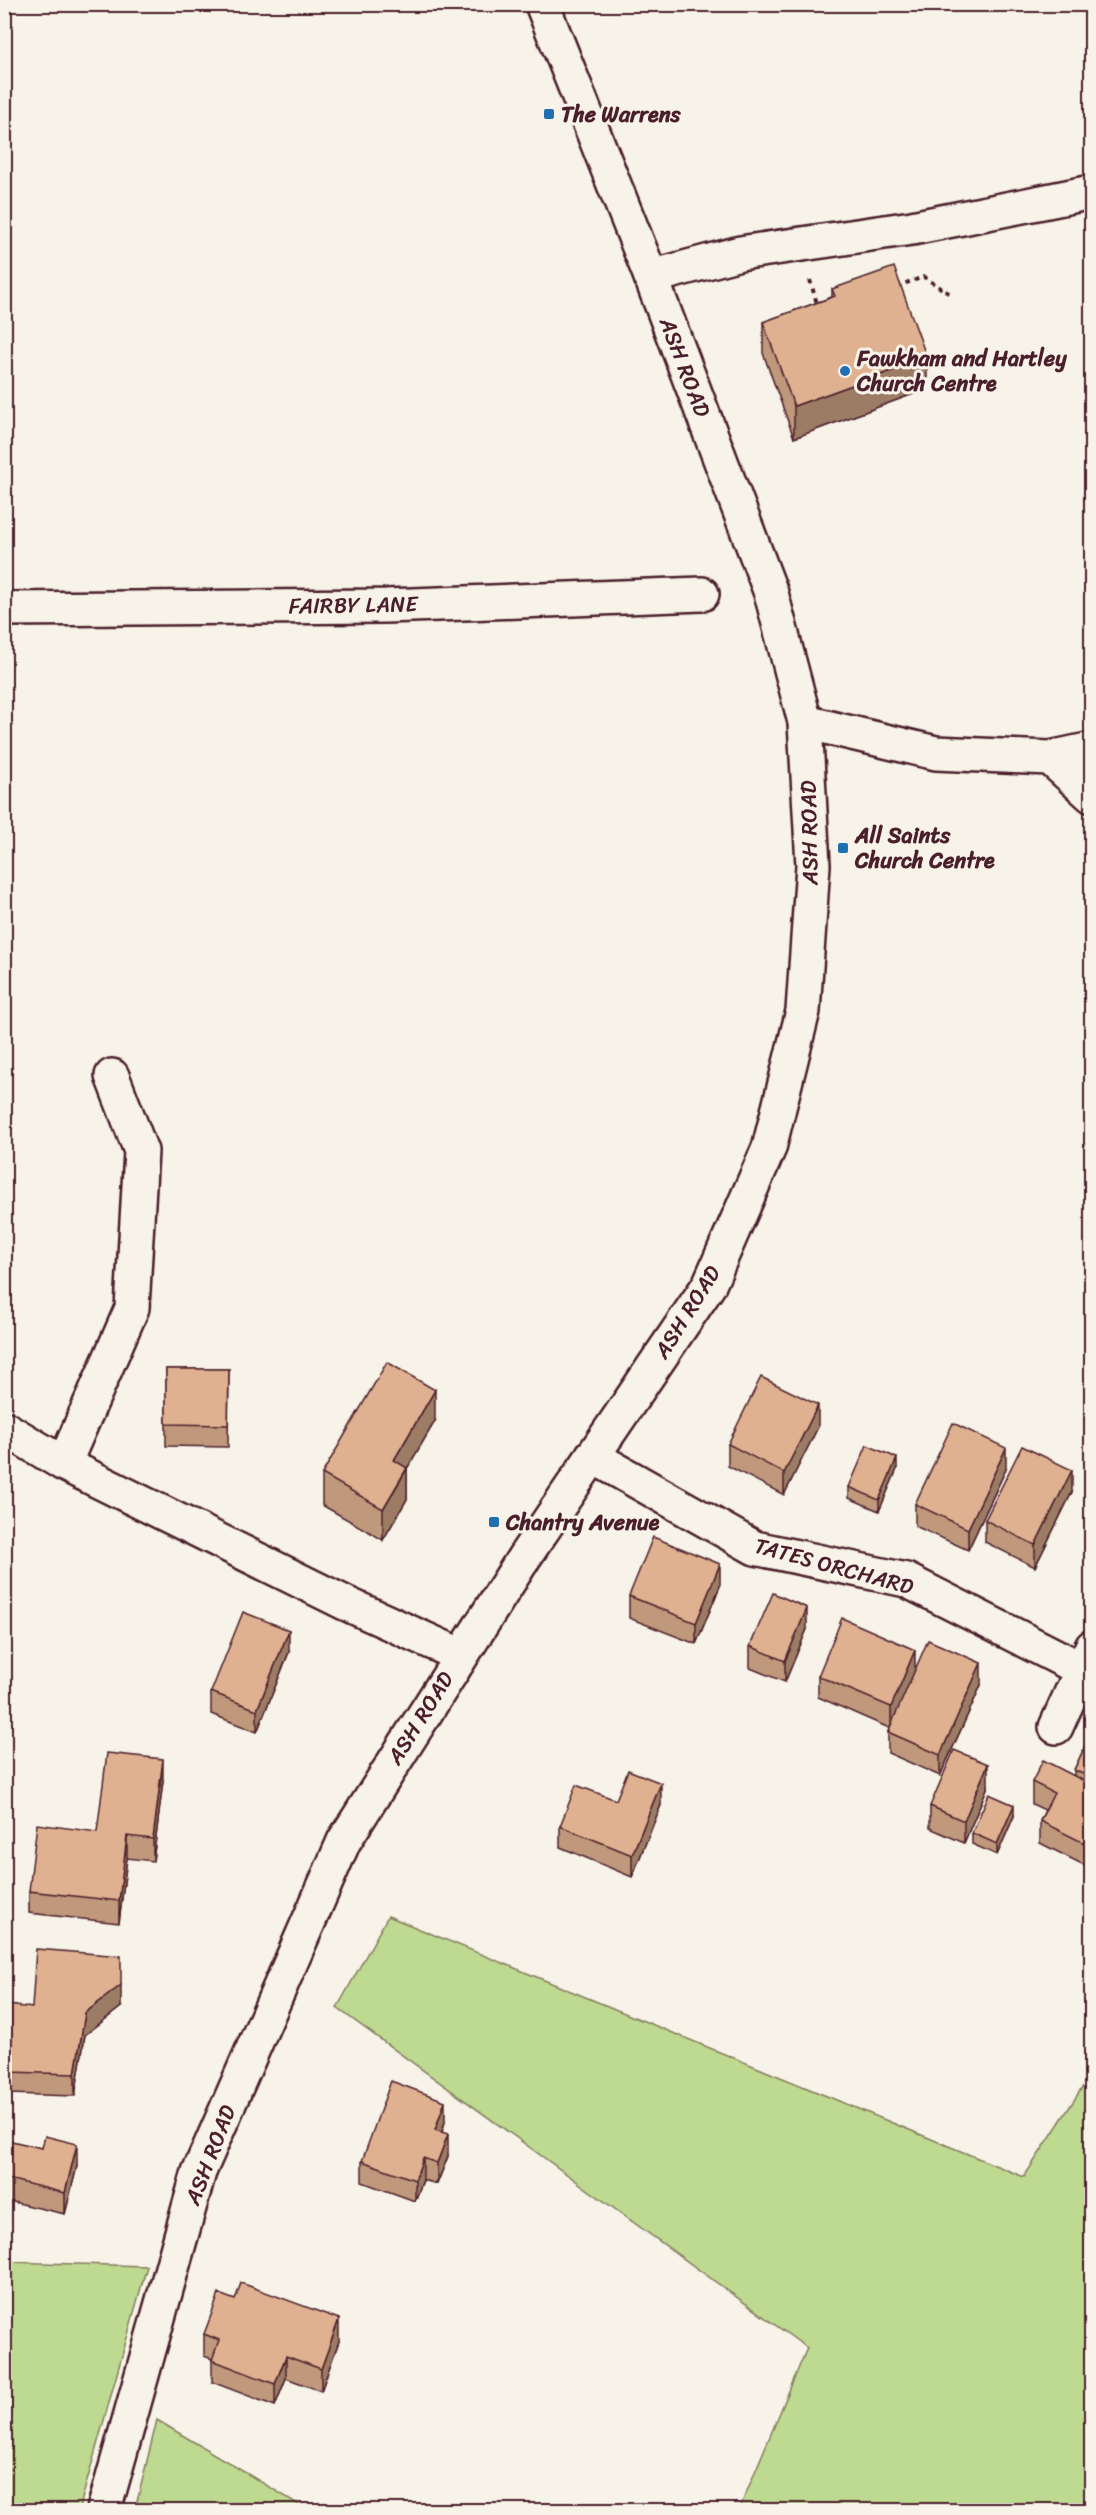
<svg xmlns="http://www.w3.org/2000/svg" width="1096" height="2515" viewBox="0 0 1096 2515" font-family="Sriracha,sans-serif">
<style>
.green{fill:#bed990;stroke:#847c5e;stroke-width:1.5}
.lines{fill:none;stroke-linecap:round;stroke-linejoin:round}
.street-casing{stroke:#4a1f2b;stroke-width:38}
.secondary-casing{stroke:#4a1f2b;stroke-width:38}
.path{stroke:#4a1f2b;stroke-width:4;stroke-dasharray:4.5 4.5;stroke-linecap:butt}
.street{stroke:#f7f3e8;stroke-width:33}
.secondary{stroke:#f7f3e8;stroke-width:33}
.wall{fill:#c0987c;stroke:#4a1f2b;stroke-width:1.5}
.shaded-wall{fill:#9c7c65;stroke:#4a1f2b;stroke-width:1.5}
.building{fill:#dfb190;stroke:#4a1f2b;stroke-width:1.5}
.poi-dot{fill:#1f6fb2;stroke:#f7f3e8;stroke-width:2}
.labels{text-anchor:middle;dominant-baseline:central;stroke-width:6;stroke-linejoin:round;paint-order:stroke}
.poi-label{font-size:22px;font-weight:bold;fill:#4a1f2b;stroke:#f7f3e8;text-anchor:start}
.street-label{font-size:22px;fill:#4a1f2b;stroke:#f7f3e8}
</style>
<rect width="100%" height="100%" fill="#f7f3e8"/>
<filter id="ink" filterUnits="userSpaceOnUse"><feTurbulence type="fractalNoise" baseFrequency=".0167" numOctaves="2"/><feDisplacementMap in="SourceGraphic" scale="12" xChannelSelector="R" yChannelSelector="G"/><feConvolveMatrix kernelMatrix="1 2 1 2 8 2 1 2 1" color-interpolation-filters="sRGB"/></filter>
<g filter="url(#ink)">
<!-- green -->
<path class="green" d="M388,1916l636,261 67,-103v436h-352l68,-162 -470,-340z
M5,2262l142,4 -68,244h-57l-17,-4z
M157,2420l151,90h-173z"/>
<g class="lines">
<!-- street casing -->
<g class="street-casing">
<path id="street" d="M651,277l89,-24 172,-25 180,-36
M4,609l382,-3 316,-12
M805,722l131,31 114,5 42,-9
M1050,758l42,38
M4,1428l60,36 281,139 115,52
M592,1456l163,92 151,32 175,89
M64,1464l68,-156 9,-157 -29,-75
M1056,1727l36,-80"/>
</g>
<!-- secondary casing -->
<g class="secondary-casing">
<path id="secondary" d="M104,2510l95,-338 145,-331 181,-285 184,-271 60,-137 34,-137 10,-146 -8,-143 -34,-129 -120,-316 -109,-273"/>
</g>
<!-- path -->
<path class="path" d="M810,280l8,27
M897,286l27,-9 26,17"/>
<!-- street -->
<use href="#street" class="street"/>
<!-- secondary -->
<use href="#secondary" class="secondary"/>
</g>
<!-- wall -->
<path class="wall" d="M832,289l95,100 -133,49 -31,-85v-31l69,-25z
M166,1369h63l-1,78 -62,-1z
M435,1421l-28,47v31l-24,41 -61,-35v-31z
M818,1427l-34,68 -56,-29v-22z
M897,1469l-18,42 -30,-13v-11z
M1006,1469l-38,81 -53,-24v-22z
M1072,1492l-37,75 -50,-25v-22z
M720,1586l-24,58 -67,-26v-22z
M807,1629l-22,53 -35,-14v-22z
M289,1652l-32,80 -46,-18v-22z
M915,1669l66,16 -41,91 -52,-23v-21l1,-4 -71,-31v-21z
M1092,1731v138l-52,-26v-22l5,-11 -13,-6v-22l42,-6v-6z
M163,1781l-10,80 -26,-3 -8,65 -90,-10v-22l68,-59z
M988,1786l-24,57 -34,-15v-22z
M616,1800l45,5 -29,72 -72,-30v-21z
M1014,1816l-17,39 -25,-11v-11z
M7,2005l25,3 89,-1 -36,28 -10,61 -67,-2z
M445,2122l-3,10 6,24 -11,28 -14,-4 -8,21 -53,-19v-21z
M4,2151l73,15 -12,48 -61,-14z
M204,2334l135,7 -18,50 -35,-13 -11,28 -63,-24v-23l-8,-3z"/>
<!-- shaded-wall -->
<path class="shaded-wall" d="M927,358v31l-133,49v-32z
M435,1390v31l-41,70v-31z
M818,1405v22l-34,68v-22z
M1006,1448v21l-38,81v-21z
M897,1458v11l-18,42v-11z
M407,1468v31l-24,41v-31z
M1072,1470v22l-37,75v-22z
M720,1564v22l-24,58v-21z
M807,1608v21l-22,53v-21z
M289,1630v22l-32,80v-22z
M915,1650v22l-24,57v-22z
M981,1663v22l-41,91v-21z
M163,1759v22l-10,80v-22z
M988,1764v22l-24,57v-22z
M661,1783v22l-29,72v-22z
M1014,1805v11l-17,39v-11z
M127,1836v22l-8,65v-22z
M121,1985v22l-36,28 -10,61v-22l10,-61z
M445,2101v21l-10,30v-22z
M448,2134v22l-11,28v-21z
M77,2144v22l-12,48v-21z
M423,2158v22l-8,21v-21z
M339,2319v22l-18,50v-22z
M286,2356v22l-11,28v-22z"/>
<!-- building -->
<path class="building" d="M894,267l33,91 -133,48 -31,-84 72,-26 -3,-7z
M387,1362l48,28 -41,70 13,8 -24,41 -61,-35z
M166,1369h63l-1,56 -62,-1z
M761,1377l57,28 -34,68 -56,-29z
M953,1423l53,25 -38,81 -53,-25z
M867,1445l30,13 -18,42 -30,-13z
M1022,1446l50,24 -37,75 -50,-25z
M653,1537l67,27 -24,59 -67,-27z
M773,1593l34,15 -22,53 -35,-15z
M243,1612l46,18 -32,80 -46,-18z
M842,1618l73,32 -24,57 -73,-31z
M928,1640l53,23 -41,92 -52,-23z
M1092,1731v47l-18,-8z
M954,1750l34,14 -24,57 -34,-15z
M107,1753l56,6 -10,80 -26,-3 -8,65 -90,-10 8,-67 60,8z
M1043,1760l49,25v62l-52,-26 14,-28 -22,-11z
M628,1770l33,13 -29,72 -72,-29 16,-41 40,15z
M989,1794l25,11 -17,39 -25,-11z
M36,1949l85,7v29l-36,28 -10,61 -67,-2 -1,-67 25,3z
M391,2081l54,20 -10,29 13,4 -11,29 -14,-5 -8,22 -53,-19z
M45,2136l32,8 -12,49 -61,-15v-27l3,-11 35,8z
M241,2283l98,36 -18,50 -35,-13 -11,28 -63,-24 7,-20 -15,-6 15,-40 16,6z"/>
</g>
<!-- markers -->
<g class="poi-dot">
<rect x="543" y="108" width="12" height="12" rx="3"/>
<circle cx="845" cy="371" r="6"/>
<rect x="837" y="842" width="12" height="12" rx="3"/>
<rect x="488" y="1516" width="12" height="12" rx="3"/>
</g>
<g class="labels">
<!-- poi labels -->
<g class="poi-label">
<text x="561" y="114">The Warrens</text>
<text x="857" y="358">Fawkham and Hartley<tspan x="857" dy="25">Church Centre</tspan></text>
<text x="855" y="835">All Saints<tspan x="855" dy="25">Church Centre</tspan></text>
<text x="506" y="1522">Chantry Avenue</text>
</g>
<!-- street labels -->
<g class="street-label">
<text transform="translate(685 367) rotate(69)">ASH ROAD</text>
<text transform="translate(353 605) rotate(-1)">FAIRBY LANE</text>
<text transform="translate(809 833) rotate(-91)">ASH ROAD</text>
<text transform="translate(687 1312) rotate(-58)">ASH ROAD</text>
<text transform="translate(834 1566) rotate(15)">TATES ORCHARD</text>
<text transform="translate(420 1718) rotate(-58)">ASH ROAD</text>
<text transform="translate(210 2155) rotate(-69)">ASH ROAD</text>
</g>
</g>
<!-- margin -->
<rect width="1096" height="2515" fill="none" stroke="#f7f3e8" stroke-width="24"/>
<rect x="12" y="12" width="1072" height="2491" fill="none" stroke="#4a1f2b" stroke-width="2" filter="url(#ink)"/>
</svg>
